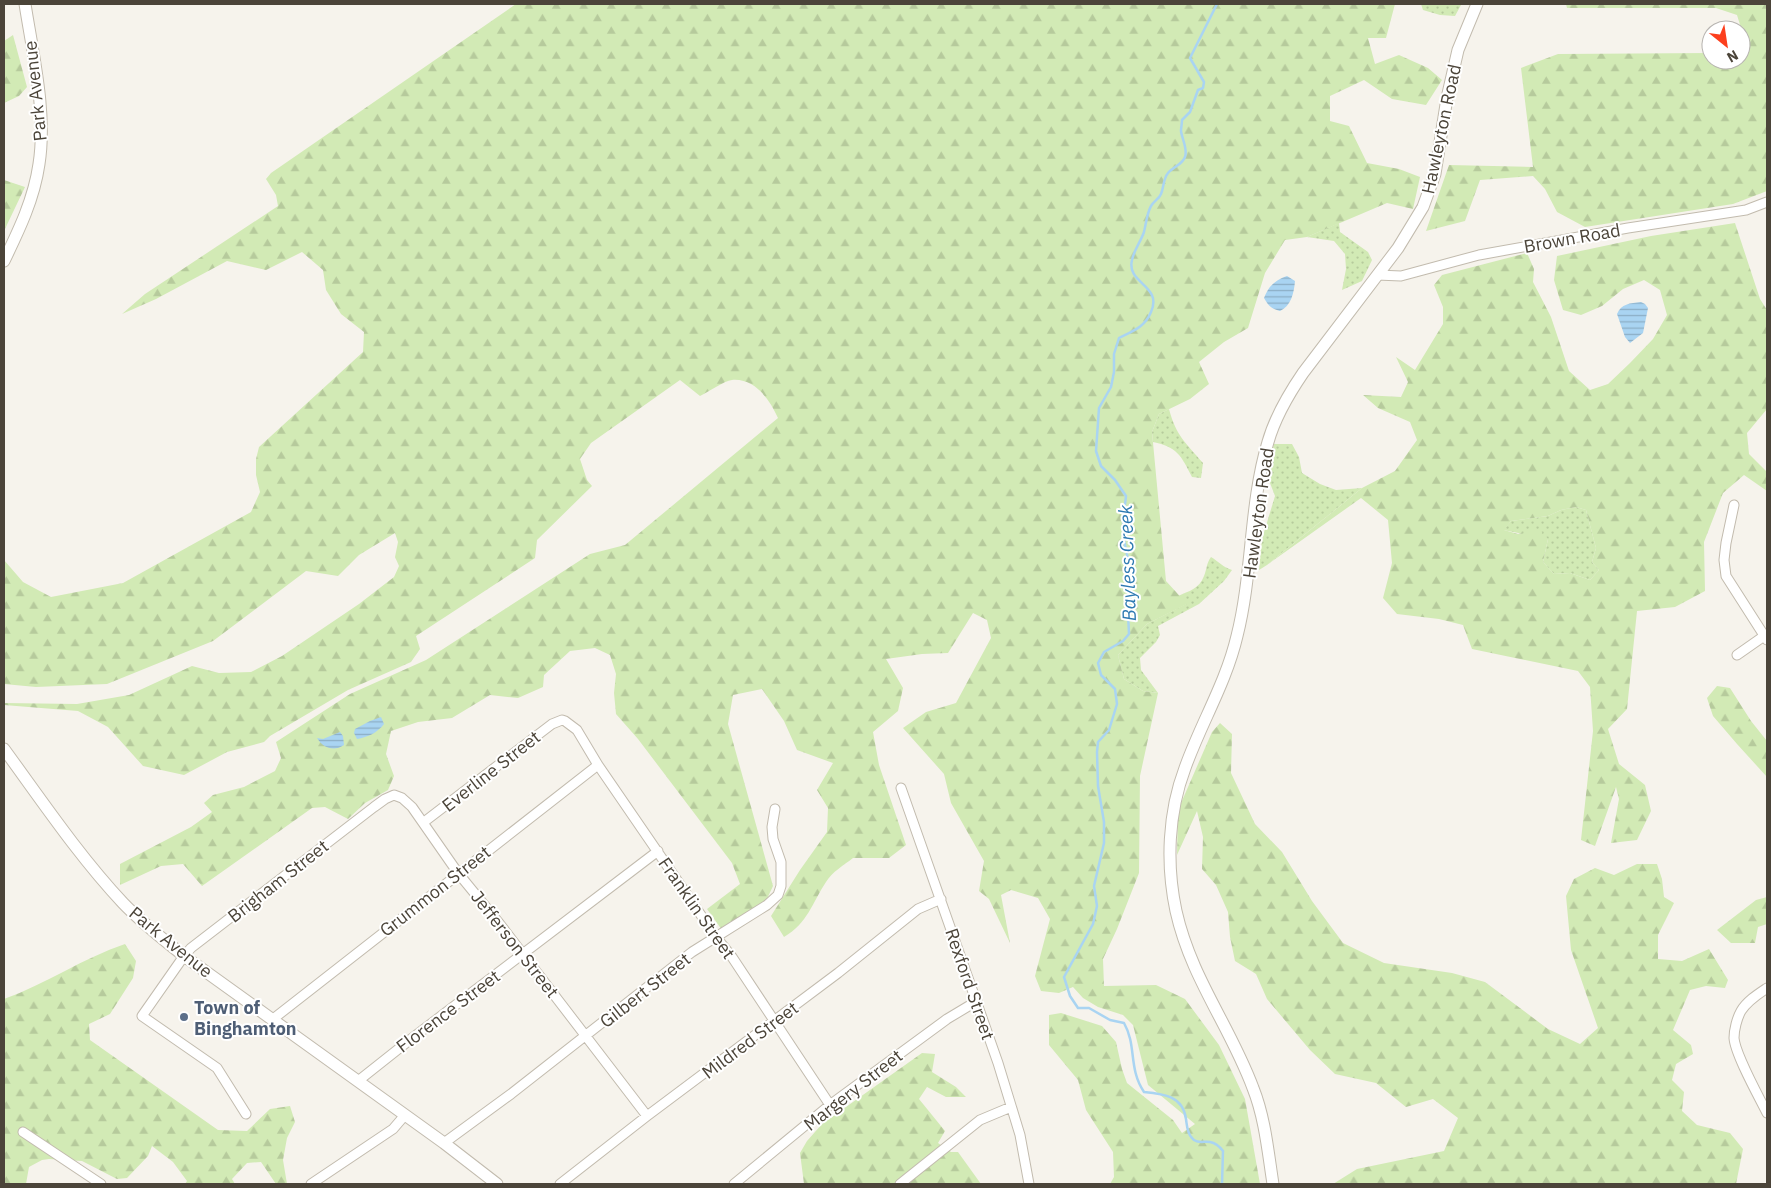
<svg xmlns="http://www.w3.org/2000/svg" width="1771" height="1188" viewBox="0 0 1771 1188" font-family="'IBM Plex Sans',sans-serif">
<style>
.grass{fill:url(#grass-dots)}
.forest{fill:url(#forest-firs);fill-rule:evenodd}
.water{fill:url(#water-rules)}
.lines{fill:none;stroke-linecap:round;stroke-linejoin:round}
.stream{stroke:#a9d4f2;stroke-width:2.5}
.minor-casing{stroke:#c2bbae;stroke-width:11}
.tertiary-casing{stroke:#c2bbae;stroke-width:13}
.minor{stroke:#fff;stroke-width:9}
.tertiary{stroke:#fff;stroke-width:11}
.service-dot{fill:#5c6f8a;stroke:#fff;stroke-width:2}
.labels{text-anchor:middle;dominant-baseline:central;stroke-width:4;stroke-linejoin:round;paint-order:stroke}
.street-label{font-size:18px;fill:#4b4439;stroke:#fff}
.service-label{font-size:18px;font-weight:bold;fill:#4e5e75;stroke:#fff;text-anchor:start}
.water-label{font-size:19px;font-style:italic;fill:#2e7ab2;stroke:#fff}
</style>
<defs>
<pattern id="grass-dots" width="8" height="8" patternUnits="userSpaceOnUse" patternTransform="scale(1.25)"><rect width="8" height="8" fill="#d2eab5"/><path d="M2 2h.1M6 6h.1" fill="none" stroke="#b6ca9c" stroke-width="1.8" stroke-linecap="round"/></pattern>
<pattern id="forest-firs" width="22" height="20" patternUnits="userSpaceOnUse" patternTransform="scale(1.25)"><rect width="22" height="20" fill="#d2eab5"/><path d="M5 1l3.5 6h-7zM16 11l3.5 6h-7z" fill="#b6ca9c"/></pattern>
<pattern id="water-rules" width="6" height="5" patternUnits="userSpaceOnUse" patternTransform="scale(1.25)"><rect width="6" height="5" fill="#a9d4f2"/><path d="M0 2.5h6" fill="none" stroke="#8caec5"/></pattern>
</defs>
<rect width="100%" height="100%" fill="#f6f3ec"/>
<!-- grass -->
<path class="grass" d="M1421,4h39l1,1 -6,11 -15,-1 -17,-5z
M1339,223l1,9 28,20 4,8 -10,21 -20,9 4,-21 -1,-15 -11,-13 -27,-4z
M1169,409c7,27 17,34 34,54l-2,15 -9,-1c-11,-22 -15,-30 -39,-35l-1,-10 7,-18z
M1274,444h18l7,13 3,16 18,11 16,6 26,-2 -95,77 -8,5 3,-31 13,-43 -8,-21z
M1576,507l10,3 10,38 -4,14 7,8 -9,10 -20,-7 -16,1 -11,-12 5,-23 -45,-9 8,-9 37,-5 13,-6z
M1211,557c8,5 12,10 21,13l-8,11 -25,23 -41,22 2,9 -4,7 -16,16 1,12 17,23 -15,-2 -19,-12 -6,-24 29,-31 39,-20 -8,-8c11,-5 21,-7 26,-20 3,-7 2,-12 7,-19z"/>
<!-- forest -->
<path class="forest" d="M516,4h879l-9,34h-18l7,26 24,-9 29,13 14,12 -16,25 -34,-6 -28,-19 -34,16v25l19,5 18,37 32,6 21,8 -7,32 -26,-6 -80,34 -22,3 -20,33 -17,55 -24,14 -25,20 10,22 -19,15 -31,15 -7,18 14,149 21,23 -40,20 -29,31 6,24 19,12 15,2 -18,83 -1,97 -22,56 -14,30 1,27 52,-1 29,14 34,46 26,54 15,85h-150l4,-7 -1,-25 -27,-42 -8,-30 -29,-35v-30l12,-2 41,13 14,16 6,27 5,14 46,37 9,13 13,-9 -47,-39 -15,-60 -10,-10 -25,-8 -15,-9 -10,-11 -14,6 -18,-2 -6,-15 15,-57 -12,-21 -27,-8 -10,5 9,48 -21,-44 -10,-8 5,-30 -33,-58 -7,-29 -41,-46 23,-16 30,-9 35,-65 -4,-18 -14,-7 -25,40 -26,1 -36,5 17,29 -5,23 -25,21 6,33 27,80 -17,13h-36c-9,7 -21,14 -27,24 -14,21 -18,41 -42,55l-13,-21 29,-46 27,-38 1,-24 -11,-18 16,-27 -36,-13 -13,-29 -22,-32 -29,6 -5,29 45,162 -7,15 -44,29 -15,-21 33,-25 -8,-21 -94,-124 -22,-25 -2,-21 2,-19 -6,-19 -15,-7 -25,3 -26,24 -1,12 -25,11 -28,-3 -38,23 -34,4 -27,9 -5,23 8,22 -6,14 -23,13 -17,16 -23,-12 -13,1 -110,78 -19,-22 -22,2 -41,19v-21l71,-37 21,-15 -8,-9 9,-8 31,-8 31,-16 6,-13 -5,-16 74,-48 76,-34 164,-106 35,-9 153,-127c-8,-18 -23,-40 -46,-38 -8,1 -24,12 -32,16l-20,-16 -89,63 -11,16 7,21 5,6 -55,54 -2,18 -119,78 4,13 -9,13 -63,28 -78,46 -6,6 -37,10 -43,23 -41,-9 -35,-39 -30,-16 -74,-6v-2l73,1 52,-9 63,-29 27,7 32,-1 31,-16 77,-52 35,-27 5,-11 -4,-9 3,-15 -3,-9 -36,22 -21,21 -32,-5 -93,70 -106,43 -71,3 -32,-3v-124l19,22 28,15 72,-14 128,-71 9,-20 -4,-17v-16l3,-12 104,-95 1,-20 -23,-18 -15,-24 -3,-20 -21,-18 -36,18 -39,-9 -71,38 -34,15 23,-20 133,-88 -2,-11 -10,-16 5,-6z
M1566,4h201v187l-34,13 -148,23 -28,-15 -12,-23 -12,-13 -53,4 -15,41 -39,10 23,-66 84,2 -12,-99 37,-14 153,-1v7h30v-20l3,-2 -7,-23 -21,-7h-149z
M13,35l14,52 -8,9 -15,7v-62z
M4,180l21,7 -21,44z
M1735,223l25,76 7,11v99l-20,24 2,21 18,18v19l-23,-16 -21,18 -19,49 1,49 -30,16 -38,4 -10,98 -19,20 11,35 26,21 6,26 -14,29 -26,3 8,-44 -3,-12 -21,59 -14,-6 12,-109 -3,-44 -12,-16 -106,-22 -9,-24 -24,-6 -42,-5 -14,-16 9,-35 -4,-43 -27,-22 -94,67 95,-77 33,-17 22,-31 -7,-18 -32,-14 -15,-13 38,2 7,-15 -12,-25 19,13 28,-46v-17l-9,-22 8,-10 85,-22 7,16 -1,13 18,35 18,54 21,19 18,-6 22,-21 23,-24 14,-24 -7,-25 -16,-10 -21,9 -21,17 -21,9 -18,-5 -9,-30 3,-24 94,-20zM1576,507l10,3 10,38 -4,14 7,8 -9,10 -20,-7 -16,1 -11,-12 5,-23 -9,-10 -21,5 -14,-4 7,-9 37,-5 13,-6z
M1717,686l13,2 21,33 16,20v36l-30,-33 -24,-28 -6,-18z
M1220,723l12,11 -1,39 24,51 27,28 30,49 31,42 41,20 68,10 33,9 63,47 32,15 18,-16 -27,-78 -5,-54 8,-17 21,-11 19,7 23,-11h20l5,15 2,18 10,6 -16,32v24l24,2 27,-12 19,31 -3,8 -19,-2 -16,4 -17,40 18,15 2,9 -17,10 -4,16 12,12 -2,19 15,14 33,8 13,16 -7,35h-403l24,-15 87,-18 14,-33 -25,-19 -27,8 -30,-24 -41,-9 -25,-24 -43,-51 -11,-25 -21,-13 -5,-24 -2,-25 -12,-27 -14,-16 1,-32 -6,-26 -20,44 1,-45 34,-78z
M1767,897v27l-9,3 -3,16h-24l-14,-13 39,-30z
M125,944l11,17 -3,17 -23,36 -21,10 1,16 128,90 29,1 23,-22 20,-3 5,16 -8,16 -4,22 4,24h-11l-15,-22 -14,1 -15,16 3,5h-50l2,-3 -14,-19 -21,-16 -4,10 -21,22 -10,1 -35,-18 -33,-2 -7,1 -13,7 -3,17h-22v-185c42,-15 79,-41 121,-55z
M922,1053l13,1 -3,18 24,15 10,10h-20l-19,-10 -8,12 26,32 -7,12 13,9h7l23,32h-177l-4,-31 7,-12 15,-17z"/>
<!-- water -->
<path class="water" d="M1287,276l8,5c-1,12 -4,25 -15,30 -9,-2 -12,-6 -16,-13 5,-13 12,-18 23,-22z
M1641,302l4,2 3,4 -5,25 -13,10 -5,-6 -8,-23c4,-10 13,-11 24,-12z
M381,717l3,7c-7,9 -16,13 -27,15l-3,-6 1,-4 15,-8z
M340,732l3,4 1,9c-10,7 -21,3 -27,-7l6,1z"/>
<g class="lines">
<!-- stream -->
<path class="stream" d="M1217,4l-27,54 14,24 -1,6 -5,2 -8,22 -8,8c0,3 -1,8 -1,11 1,8 7,18 4,26 -3,8 -12,10 -17,16 -5,6 -4,14 -7,21 -2,5 -7,7 -10,12 -4,7 -5,18 -7,26 -3,9 -10,18 -12,28 -6,24 31,25 19,52 -6,15 -18,19 -32,26l-5,16v18l-3,15 -12,21 -3,43 5,15 14,14 11,16 -3,25 1,19 8,38 -4,35 1,21 -6,7 -19,11 -6,11 3,12 14,14 2,15 -8,26 -11,12 -1,10 1,34 6,36v21l-10,43 3,20 -4,18 -29,53 6,19 8,12h11l21,12 14,3c13,23 4,45 20,69 20,2 39,4 42,27 1,7 1,14 6,19 4,6 12,3 18,4 6,1 10,5 13,9l-1,33"/>
<!-- minor casing -->
<g class="minor-casing">
<path id="minor" d="M1377,275l24,1 78,-21 149,-27 118,-18 21,-8
M1734,505l-8,38 -2,17 2,16 41,64
M1737,655l30,-21
M901,788l97,275 22,72 9,49
M424,822l128,-98 10,-4 3,1 12,9 21,35 118,172 16,20 98,148
M1767,988c-9,6 -20,13 -26,23 -4,7 -7,19 -7,27 1,16 25,59 33,75
M273,1019l325,-254
M358,1081l53,-42 247,-188
M246,1114l-29,-46 -75,-52 42,-60 7,-8 183,-141 11,-8 9,-4 8,3 10,9 46,66 41,50 148,193
M23,1132l78,52
M444,1143l67,-49 181,-142 75,-47 11,-10 3,-9v-24l-8,-23 -1,-12 3,-18
M311,1184l82,-55 12,-14
M560,1184l87,-68 191,-143 80,-64 23,-10
M734,1184l96,-79 117,-86 30,-18
M900,1184l80,-64 31,-13"/>
</g>
<!-- tertiary casing -->
<g class="tertiary-casing">
<path id="tertiary" d="M4,261c15,-31 30,-62 35,-97 8,-51 -6,-109 -14,-160
M4,749c38,52 75,107 119,154 19,20 40,36 61,53l260,187 53,41
M1273,1184c-5,-32 -8,-66 -20,-96 -23,-62 -62,-110 -77,-177 -10,-47 -8,-98 9,-143 16,-45 41,-85 52,-132 16,-63 12,-131 31,-194 7,-25 20,-47 35,-69l95,-125 25,-41 12,-33 12,-76 11,-48 19,-46"/>
</g>
<!-- minor -->
<use href="#minor" class="minor"/>
<!-- tertiary -->
<use href="#tertiary" class="tertiary"/>
</g>
<!-- markers -->
<circle class="service-dot" cx="184" cy="1017" r="5"/>
<g class="labels">
<!-- street labels -->
<g class="street-label">
<text transform="translate(35 91) rotate(-96)">Park Avenue</text>
<text transform="translate(1441 129) rotate(-78)">Hawleyton Road</text>
<text transform="translate(1572 238) rotate(-10)">Brown Road</text>
<text transform="translate(1258 513) rotate(-82)">Hawleyton Road</text>
<text transform="translate(491 771) rotate(-38)">Everline Street</text>
<text transform="translate(278 881) rotate(-38)">Brigham Street</text>
<text transform="translate(435 891) rotate(-38)">Grummon Street</text>
<text transform="translate(697 908) rotate(55)">Franklin Street</text>
<text transform="translate(171 942) rotate(39)">Park Avenue</text>
<text transform="translate(515 944) rotate(52)">Jefferson Street</text>
<text transform="translate(970 984) rotate(71)">Rexford Street</text>
<text transform="translate(645 990) rotate(-38)">Gilbert Street</text>
<text transform="translate(448 1011) rotate(-37)">Florence Street</text>
<text transform="translate(750 1040) rotate(-37)">Mildred Street</text>
<text transform="translate(853 1090) rotate(-38)">Margery Street</text>
</g>
<!-- service labels -->
<g class="service-label">
<text x="194" y="1007">Town of<tspan x="194" dy="21">Binghamton</tspan></text>
</g>
<!-- water labels -->
<g class="water-label">
<text transform="translate(1127 563) rotate(-92)">Bayless Creek</text>
</g>
</g>
<!-- border -->
<rect width="1771" height="1188" fill="none" stroke="#4b4439" stroke-width="10"/>
<!-- north arrow -->
<g transform="translate(1726 45) rotate(150)"><circle r="24" fill="#ffffff" stroke="#b7b4b0"/>
<path d="M0-4L9 19L0 12L-9 19Z" fill="#fc3f1d"/>
<text y="-8" font-size="14" font-weight="bold" text-anchor="middle" fill="#4b4439">N</text>
</g>
</svg>
